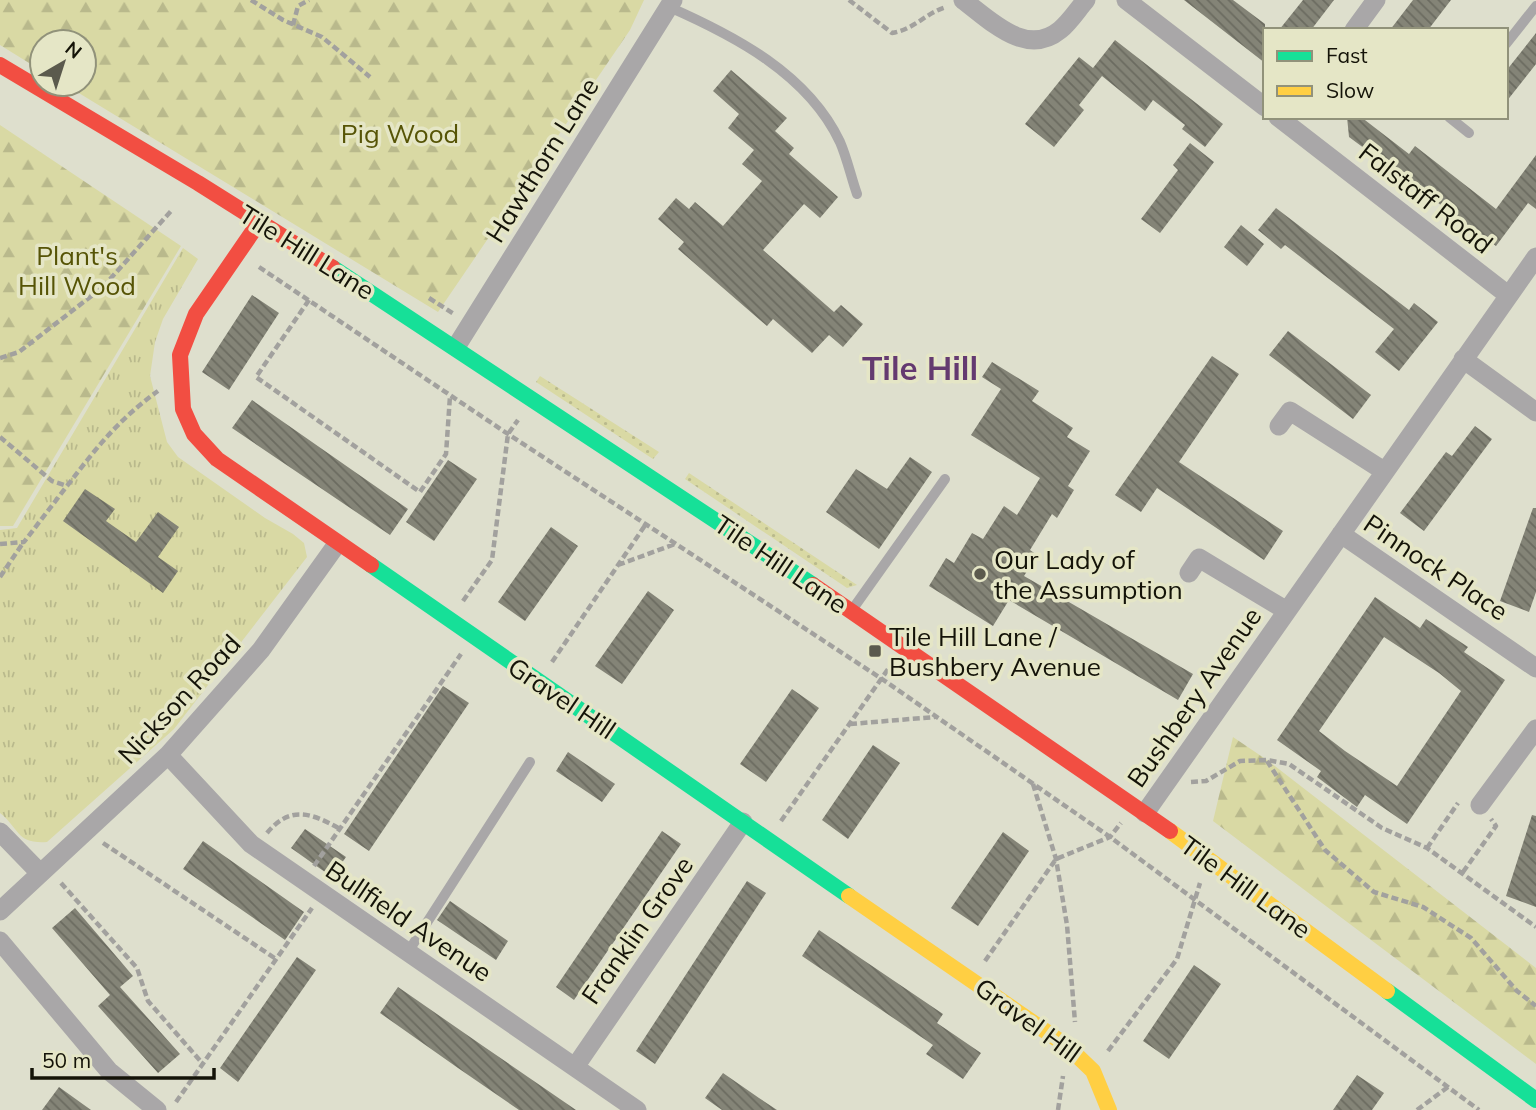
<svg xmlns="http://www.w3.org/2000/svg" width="1536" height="1110" viewBox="0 0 1536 1110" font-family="Mulish,sans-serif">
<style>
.grass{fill:url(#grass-dots)}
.forest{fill:url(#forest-firs)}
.park{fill:url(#park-tufts)}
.building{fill:url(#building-back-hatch);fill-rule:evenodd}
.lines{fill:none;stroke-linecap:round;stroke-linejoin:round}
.path{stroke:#a2a19e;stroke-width:4.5;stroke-dasharray:7 3.5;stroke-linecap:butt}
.lane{stroke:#a9a7a8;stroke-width:10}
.street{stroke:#a9a7a8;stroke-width:19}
.fast{stroke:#16e098;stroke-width:16}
.slow{stroke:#ffcf43;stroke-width:16}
.jam{stroke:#f24e42;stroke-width:16}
.poi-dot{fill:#5b5a4d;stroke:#e5e6c6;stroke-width:2.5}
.labels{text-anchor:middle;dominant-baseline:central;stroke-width:7;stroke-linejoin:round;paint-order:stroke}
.park-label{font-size:26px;fill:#565406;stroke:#e5e6c6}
.street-label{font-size:26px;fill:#141308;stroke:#e5e6c6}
.poi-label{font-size:26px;fill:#141308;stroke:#e5e6c6;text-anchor:start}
.district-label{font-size:33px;font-weight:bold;fill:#643a70;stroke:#e5e6c6}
</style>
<defs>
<pattern id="grass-dots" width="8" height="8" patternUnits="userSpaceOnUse" patternTransform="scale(1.75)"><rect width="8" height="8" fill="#d9d9a4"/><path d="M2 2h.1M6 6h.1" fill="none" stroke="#b9b98c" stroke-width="1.8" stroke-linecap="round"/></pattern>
<pattern id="forest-firs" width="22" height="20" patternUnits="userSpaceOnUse" patternTransform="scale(1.75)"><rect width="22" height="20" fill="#d9d9a4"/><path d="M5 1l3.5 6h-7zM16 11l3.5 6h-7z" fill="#b9b98c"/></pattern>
<pattern id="park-tufts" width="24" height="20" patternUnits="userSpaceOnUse" patternTransform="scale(1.75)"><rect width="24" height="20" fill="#d9d9a4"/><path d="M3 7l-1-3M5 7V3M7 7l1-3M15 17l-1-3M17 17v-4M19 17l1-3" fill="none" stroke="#b9b98c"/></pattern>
<pattern id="building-back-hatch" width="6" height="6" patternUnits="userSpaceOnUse" patternTransform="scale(1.75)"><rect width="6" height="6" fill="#848477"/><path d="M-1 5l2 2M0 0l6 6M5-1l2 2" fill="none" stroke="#6b6b60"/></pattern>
</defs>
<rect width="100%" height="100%" fill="#dedfcd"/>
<!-- grass -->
<path class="grass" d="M540,376l119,76 -6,7 -117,-77z
M689,473l168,112 -10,3 -162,-109z"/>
<!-- forest -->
<path class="forest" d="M0,0h644l-14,30 -192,282 -374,-228h20v-42h-42v29l-42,-26z
M0,125l181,121 -168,280h-13z
M1233,737l34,23 269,208v96l-323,-243z"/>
<!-- park -->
<path class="park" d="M183,248l15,11 -35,60 -8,23 -5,34 17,66 11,15 87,61 28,16 11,9 3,14 -133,172 -127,113c-31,2 -27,-13 -47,-29v-283l17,-2z"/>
<!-- building -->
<path class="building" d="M1184,0h49l32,24v39z
M1303,0h31l-23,30h-32z
M1413,0h38l-23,30h-38z
M1536,33v31l-30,38v-31z
M1115,40l108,84 -18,23 -23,-18 3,-4 -32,-25 -8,11 -43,-35 -23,29 5,5 -30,37 -29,-23 54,-67 14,11z
M731,70l56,48 -12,13 19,17 -5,6 49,43 -18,21 -16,-14 -41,46 71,62 7,-7 22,19 -20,23 -14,-12 -17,18 -39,-34 -6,7 -89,-77 6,-7 -26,-23 18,-21 13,11 6,-7 28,24 39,-45 -20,-17 12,-14 -26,-22 11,-14 -26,-23z
M1347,117h14l48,37 6,-8 81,63 40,-54v54l-8,-6 -32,43 -147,-109z
M1190,143l24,19 -54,71 -19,-14 37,-49 -5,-5z
M1276,208l133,102 5,-7 24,19 -39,49 -24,-19 19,-23 -109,-84 -4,4 -23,-19z
M1241,225l23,19 -17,22 -23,-19z
M252,295l27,18 -50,77 -27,-18z
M1288,331l83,64 -18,24 -84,-64z
M1212,356l27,18 -60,88 104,69 -19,29 -107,-72 -16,24 -26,-17z
M992,362l47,29 -7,10 41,27 -6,9 23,14 -22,35 6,4 -17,28 -5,-4 -22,36 7,5 -13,21 169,98 -15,26 -169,-100 -16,26 -64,-40 17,-28 8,5 18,-30 11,6 21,-33 13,9 23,-37 -69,-43 30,-46 -19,-12z
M252,400l156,109 -18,26 -158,-107z
M1475,426l17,13 -68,92 -24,-18 46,-61 6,4z
M910,457l22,15 -53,77 -53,-37 30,-43 31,20z
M448,460l29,19 -43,62 -28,-19z
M85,489l30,20 -9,12 30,21 22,-30 21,15 -21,30 20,14 -15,22 -100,-72z
M1533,508h3v84l-7,20 -29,-11z
M551,527l27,19 -53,75 -27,-19z
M648,591l26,19 -52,74 -27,-18z
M1375,597l45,31 6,-9 42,28 -4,5 41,28 -98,144 -42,-29 -8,12 -40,-30 4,-6 -44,-31zM1384,637l55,36 22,18 -64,95 -52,-35 -26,-20z
M443,686l26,17 -100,148 -25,-17z
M792,689l27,19 -53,74 -26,-18z
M873,745l27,18 -52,76 -26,-19z
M568,752l47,32 -13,18 -46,-31z
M1532,815l4,1v91l-30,-11z
M305,829l41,28 -14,20 -41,-29z
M662,831l19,13 -107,156 -18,-13z
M1003,832l26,19 -51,75 -27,-18z
M203,841l101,71 -19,28 -102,-71z
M747,881l19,12 -111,171 -19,-13z
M450,901l58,40 -12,19 -59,-40z
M75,908l58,68 -13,11 60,67 -22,19 -60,-67 12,-11 -58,-67z
M819,930l124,84 -6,9 44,30 -18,26 -37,-25 7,-9 -131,-89z
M297,957l19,13 -78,112 -18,-14z
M1194,965l27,19 -52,75 -26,-18z
M398,987l85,59 93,64h-57l-61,-42 -78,-55z
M723,1073l36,25 18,12h-55l-17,-12z
M1357,1075l27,18 -12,17h-39z
M59,1087l32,23h-49z"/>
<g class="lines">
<!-- path -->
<path class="path" d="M251,0l32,20 39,17 48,40
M849,0l43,33c21,-3 34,-20 54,-26
M293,25l5,-19 11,-6
M259,267l249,167 374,245 228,158 369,273
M429,298l25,16
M309,300l-53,77 164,115 26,-38 4,-58
M0,358l19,-6 84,-65 68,-76
M0,437l52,44 15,5c30,-39 51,-66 91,-95
M0,544l24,-2 43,-56
M618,565l57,-21
M0,577l23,-34
M463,601l29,-41 16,-126 10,-14
M552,662l94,-138
M850,724l85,-7
M1267,761l58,89 49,42 49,15 48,31 46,53 19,15
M1131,772h19
M1191,782l15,-1 34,-20 27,-1 22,4 93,64 45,20 109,79
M1033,784l23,75 11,66 8,97
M781,821l110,-156
M267,833c23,-28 45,-20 73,-4
M103,843l173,116
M1427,848l31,-45
M314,866l147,-212
M1463,872l33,-46 -5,-7
M61,883l76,85 11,33 55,63
M985,961l71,-102 54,-22 11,-14
M1108,1051l69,-92 23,-76
M176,1102l136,-194
M1058,1110l5,-34
M1417,1110l31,-23"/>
<!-- lane -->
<path class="lane" d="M669,7c66,29 139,67 171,135 7,16 11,35 17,52
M1506,44l30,-38
M1449,117l20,16
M852,610l93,-131
M408,952l122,-190"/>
<!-- street -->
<path class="street" d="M963,0c27,20 63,58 97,30 10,-8 18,-21 26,-30
M1126,0l139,107
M1354,30l22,-30
M1278,117l230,178
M456,347l217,-347
M1463,359l73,53
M1279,426l11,-15 94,60
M1341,534l195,134
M1189,573l10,-15 88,53
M168,755l83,89 386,266
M1480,805l56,-76
M1145,813l391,-556
M0,832l40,41
M0,911l168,-156 93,-105 76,-106
M0,941l109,130 48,39
M575,1067l168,-245"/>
<!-- fast -->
<path class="fast" d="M333,268l480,317
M371,565l478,331
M1387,991l149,109"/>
<!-- slow -->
<path class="slow" d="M1170,831l217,160
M849,896l218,150 26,25 16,39"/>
<!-- jam -->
<path class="jam" d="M0,65l198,118 135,85
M260,221l-64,93 -16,41 3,54 11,25 23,25 154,106
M813,585l357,246"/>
</g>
<!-- markers -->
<g class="poi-dot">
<circle cx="980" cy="574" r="7"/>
<rect x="868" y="644" width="14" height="14" rx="3.5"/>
</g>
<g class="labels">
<!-- park labels -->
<g class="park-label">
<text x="400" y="133">Pig Wood</text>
<text x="77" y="255">Plant's<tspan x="77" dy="30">Hill Wood</tspan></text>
</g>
<!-- street labels -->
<g class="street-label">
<text transform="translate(542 160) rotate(-58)">Hawthorn Lane</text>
<text transform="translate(1426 198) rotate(38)">Falstaff Road</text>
<text transform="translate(307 252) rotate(32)">Tile Hill Lane</text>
<text transform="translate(781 564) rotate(34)">Tile Hill Lane</text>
<text transform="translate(1436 567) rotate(34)">Pinnock Place</text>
<text transform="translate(1194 697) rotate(-55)">Bushbery Avenue</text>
<text transform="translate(562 698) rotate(34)">Gravel Hill</text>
<text transform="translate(179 699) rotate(-47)">Nickson Road</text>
<text transform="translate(1246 887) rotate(36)">Tile Hill Lane</text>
<text transform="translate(409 921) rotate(34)">Bullfield Avenue</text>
<text transform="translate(637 930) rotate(-55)">Franklin Grove</text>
<text transform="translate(1028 1020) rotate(36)">Gravel Hill</text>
</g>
<!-- poi labels -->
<g class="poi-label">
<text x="994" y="559">Our Lady of<tspan x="994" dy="30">the Assumption</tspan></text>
<text x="889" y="636">Tile Hill Lane /<tspan x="889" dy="30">Bushbery Avenue</tspan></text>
</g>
<!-- district labels -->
<g class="district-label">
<text x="920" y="367">Tile Hill</text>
</g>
</g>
<!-- legend -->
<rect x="1263" y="28" width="245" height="91" fill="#e5e6c6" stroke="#91927a" stroke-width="2"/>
<rect x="1277" y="51" width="35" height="10" fill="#16e098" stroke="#91927a" stroke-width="2"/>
<text x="1326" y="63" font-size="21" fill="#141308">Fast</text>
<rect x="1277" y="86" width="35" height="10" fill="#ffcf43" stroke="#91927a" stroke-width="2"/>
<text x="1326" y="98" font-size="21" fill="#141308">Slow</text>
<!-- north arrow -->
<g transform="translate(63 63) rotate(39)"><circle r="33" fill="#e5e6c6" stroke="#91927a" stroke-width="2"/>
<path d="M0-5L12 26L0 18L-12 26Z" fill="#5b5a4d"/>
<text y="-10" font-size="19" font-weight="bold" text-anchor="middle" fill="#141308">N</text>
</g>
<!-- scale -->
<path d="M32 1068v10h182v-10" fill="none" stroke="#141308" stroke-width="3.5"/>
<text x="42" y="1068" font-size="21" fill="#141308" stroke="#e5e6c6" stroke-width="5" paint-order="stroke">50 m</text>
</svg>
